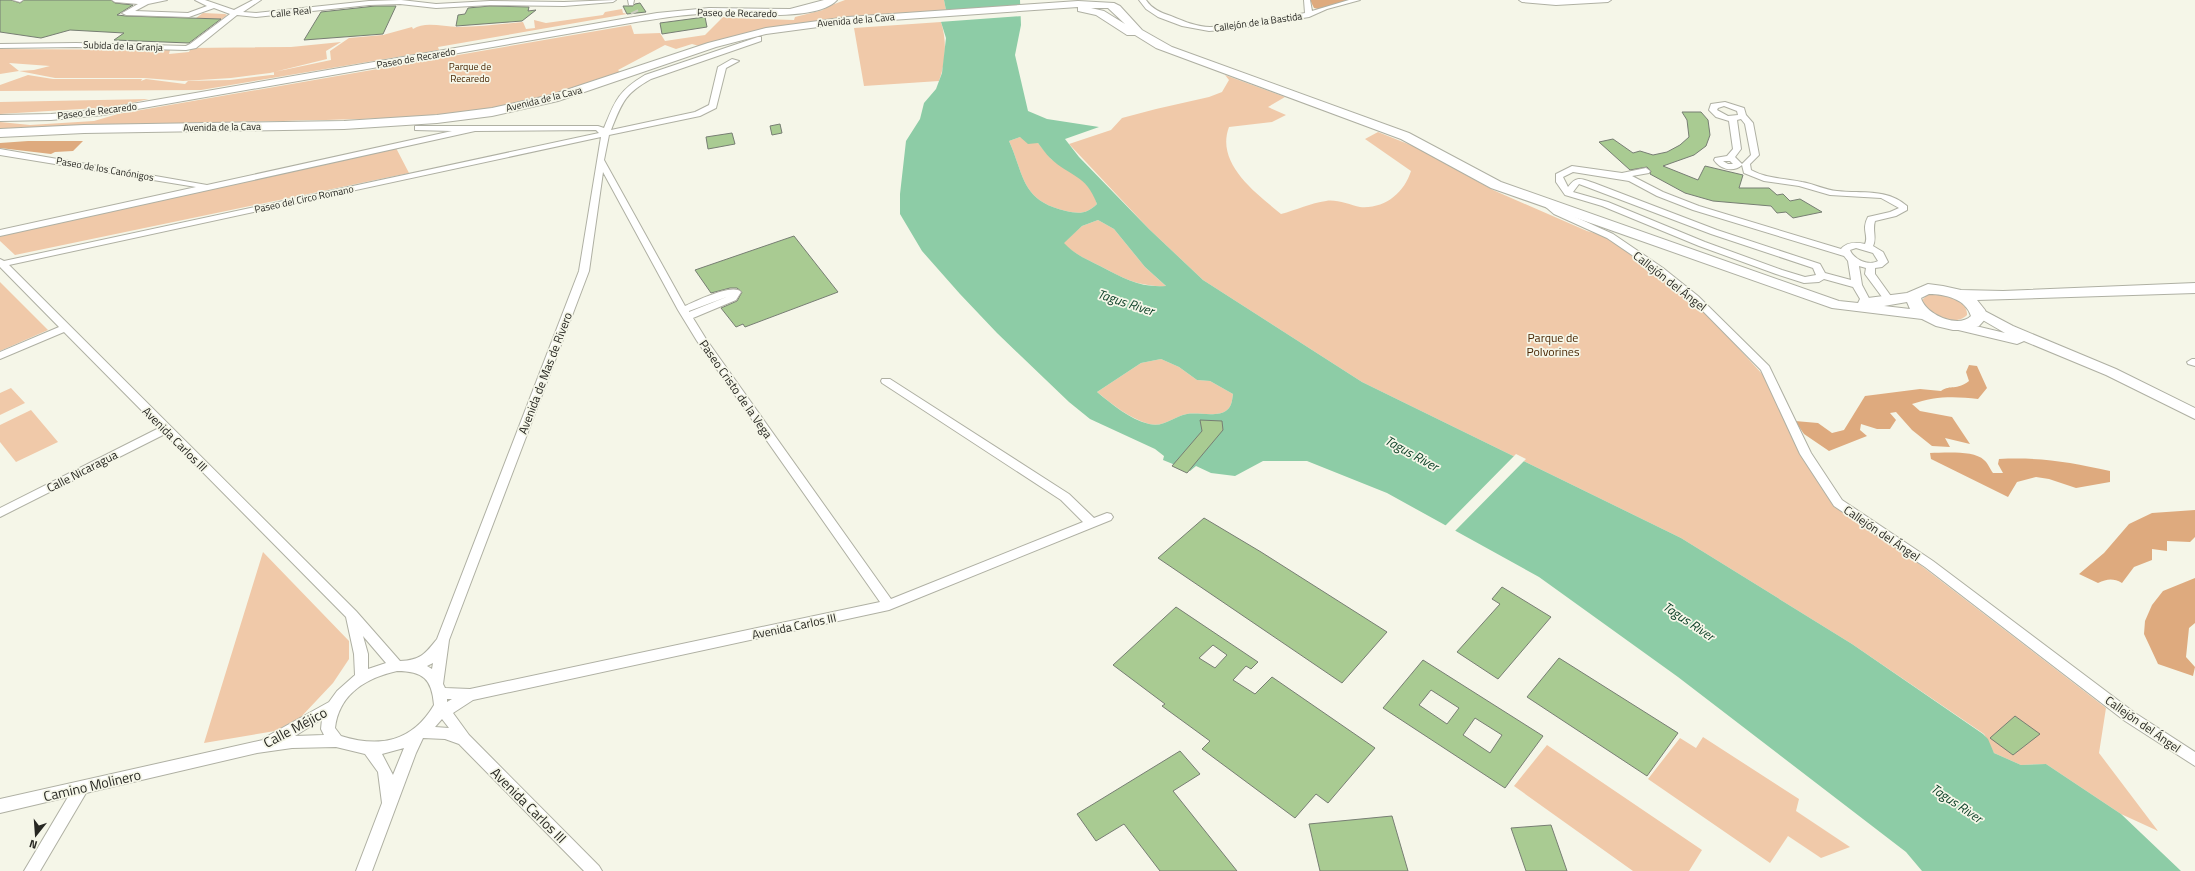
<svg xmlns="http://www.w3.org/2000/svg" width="2195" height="871" viewBox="0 0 2195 871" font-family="'Titillium Web',sans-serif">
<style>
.green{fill:#f0c9a9;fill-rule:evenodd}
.forest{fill:#deaa7e}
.water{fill:#8dcca6;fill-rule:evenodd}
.pier{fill:#f5f6e8}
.building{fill:#a9cb92;stroke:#777e73;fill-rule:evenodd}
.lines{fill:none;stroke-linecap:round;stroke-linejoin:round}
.street-tunnel{stroke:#cccdc0;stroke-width:8;stroke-dasharray:8 4;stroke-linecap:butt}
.street-casing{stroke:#afb0a3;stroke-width:2}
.secondary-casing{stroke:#afb0a3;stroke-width:2}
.primary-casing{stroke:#afb0a3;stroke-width:2}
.street{fill:#fff;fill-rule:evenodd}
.secondary{fill:#fff;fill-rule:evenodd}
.primary{fill:#fff;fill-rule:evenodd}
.labels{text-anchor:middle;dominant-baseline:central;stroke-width:3.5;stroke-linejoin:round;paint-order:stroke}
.far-street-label{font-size:10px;fill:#272722;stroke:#f5f6e8}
.far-park-label{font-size:10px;fill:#482603;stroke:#f5f6e8}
.street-label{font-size:12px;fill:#272722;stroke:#f5f6e8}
.park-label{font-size:12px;fill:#482603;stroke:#f5f6e8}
.water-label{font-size:13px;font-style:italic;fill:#073c23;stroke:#f5f6e8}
.near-street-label{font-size:14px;fill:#272722;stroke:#f5f6e8}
</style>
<rect width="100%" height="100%" fill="#f5f6e8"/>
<!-- green -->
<path class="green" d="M845,0h99l2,10c-84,6 -166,10 -247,36l-7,-2 -16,5 -11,-4 -47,25 3,3c-31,10 -62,21 -94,28 -80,18 -162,18 -244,20 -94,2 -189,3 -283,8v-7l30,3 64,-4 24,-7 513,-89 3,9 26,-1 5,8 40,-6 18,-18 6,1 65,2 1,-3 28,-7 1,-2z
M622,9l1,4 4,1 -189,33 1,3 -238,40 -201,1v-6l28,-10 25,4h89l-1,2 5,-2 39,5 3,-3 42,-1 41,-5h3v-3l57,-12 -1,-9 19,-13 34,-3 29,-8 1,2c12,-8 30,-2 45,-2 21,0 44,-3 65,-5l3,7 9,-1 -1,-8 12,3 57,-8 2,-3z
M203,13l22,1 2,1 -5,4 -26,-1z
M941,22c6,19 5,40 -2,59l-75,5 -10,-58z
M341,42l-15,9 1,8 -57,14 -39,5 -48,3 -39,-3h-89l-36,-7 -19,3v-25l170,1 -1,4 20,-2 2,-4 100,-1zM9,63l41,3 -16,4 -15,1z
M1225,75l60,22 -17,10 18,8 -14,7 -43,5c-14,37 28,67 52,87 15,-4 30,-11 45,-13 10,-2 24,4 34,6 25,2 44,-14 51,-36l-46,-32 13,-7 40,16 75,42 94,41 11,3 14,7 83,60 69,75 40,85 31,45 84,58 187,144 -7,45 59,78 -37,-17 -75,-50 -25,1 -27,-12 -10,-19 -132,-90 -171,-106 -319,-156 -159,-102 -54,-51 -80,-85 42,-14 11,-12 34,-9 53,-12 13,-5 7,-12z
M149,99l-36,8 -113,7v-12z
M1020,137l18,6 13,16 29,18 13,15 4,12c-10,10 -18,10 -31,7 -45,-11 -41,-34 -57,-70z
M396,148l13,25 -394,82 -15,-14v-6z
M1098,220l16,9 31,38 22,20c-32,-2 -40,-7 -67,-21 -14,-7 -26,-12 -37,-23l19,-17z
M0,282l48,48 -48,21z
M1933,294c12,1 35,6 34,21 -8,9 -27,5 -36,-2 -4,-2 -8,-9 -10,-12l6,-6z
M1161,359l18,8 18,13 13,1 23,13c-1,6 -1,12 -6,16 -10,8 -28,2 -40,4 -13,2 -23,14 -38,10 -20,-6 -36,-19 -52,-32l44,-29z
M11,388l14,15 -25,12v-22z
M31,410l27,32 -42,20 -16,-20v-17z
M263,552l86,89v18l-16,24 -33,35 -25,13 -71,12z
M1703,737l96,62 -3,12 54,36 -29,11 -33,-22 -18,27 -122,-84 32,-41 16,10z
M1547,745l155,105 -13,21h-56l-119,-85z"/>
<!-- forest -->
<path class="forest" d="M1310,0h46l-38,9 -4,-1z
M28,141h55l-10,10 -18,1 -4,2 -51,-6v-5z
M1969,365l8,1 10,22 -9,11c-23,-3 -44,-3 -66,5l8,7 32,6 18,27 -25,-6 5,9 -18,-1 -20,-16 -16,-18 -6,1 6,7 -6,9h-13l-16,-5 -1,6 7,6 -38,15 -25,-17 -9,-13 23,2 14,10 12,-3 21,-34 55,-7 21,2c10,-7 15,0 28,-10l-3,-9z
M1930,453c13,0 44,-3 54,7 4,3 6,9 9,13h10l-5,-9 1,-5c41,-2 71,3 111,12v11l-34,6 -27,-9 -13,-2 -19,5 -9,15 -77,-38z
M2195,510v27l-5,5 -23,-1v10l-15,-2v11l-18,7 -12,16c-9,-5 -15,-4 -24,0l-19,-9 25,-21 25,-29 23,-11z
M2195,578v45l-6,5 -3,29 9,10 -2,9 -35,-12 -14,-30 1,-13 7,-16 11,-14z"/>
<!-- water -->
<path class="water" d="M944,0h76l1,25 -6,30 13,56 19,8 52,8 -34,12 14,18 70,72 54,51 159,102 319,156 171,106 131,90 5,5 6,14 27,12 25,-1 75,50 60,57h-259l-16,-19 -228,-175 -139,-100 -152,-84 -80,-32h-44l-28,15 -24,-3 -15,-7 -6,5 -27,-11 1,-4 -9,-7 -65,-30 -21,-17 -72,-69 -37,-39 -38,-43 -22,-37v-20l6,-53 14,-22 4,-16 12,-14 6,-16 4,-35 -5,-16 5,-12zM1020,137l8,7 10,-1c4,5 8,11 12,15 20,19 36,16 47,46 -10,10 -18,10 -31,7 -45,-11 -41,-34 -57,-70zM1098,220l16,9 31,38 21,19c-26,2 -43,-8 -66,-20 -14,-7 -26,-12 -36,-23l18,-17zM1161,359l18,8 18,13 13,1 23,13c-1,6 -1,12 -6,16 -10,8 -28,2 -40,4 -13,2 -23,14 -38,10 -20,-5 -36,-19 -52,-32l44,-29z"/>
<!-- pier -->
<path class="pier" d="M1022,5l1,11 -84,6 5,-12z
M1516,454l10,5 -72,73 -10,-5z"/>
<!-- building -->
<path class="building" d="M0,0h11l9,3 4,-3h87l4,3 18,2 -16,10 9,1 95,3 -32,24 -75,-3 10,-7 -54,-3 -29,8 -41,-6z
M640,3l6,9 -19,2 -4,-8h10l2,-2z
M375,6h21l-13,28 -79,6 17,-28z
M490,6l39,1 -1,4 8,-1 -14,11 -66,5 2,-11 7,-1 3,-6z
M705,17l2,10 -45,7 -2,-11z
M1682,112h19l7,8 2,15 -4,11 -12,9 -31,11 35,14 7,-14 38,9 -4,13h30l8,7 6,-1 7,7 10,-2 22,13 -29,6 -7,-6 -9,1 -6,-7 -58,-5 -28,-8 -35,-19 1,-3 -4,-4 -17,3 -31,-28 14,-3 20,14 7,-2 13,4 14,-3 13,-7 9,-8 -2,-17z
M780,124l2,9 -10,2 -2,-9z
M732,133l3,11 -27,5 -2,-12z
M794,236l44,56 -93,35 -2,-3 -7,3 -15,-19 16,-7 5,-9 -5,-4h-7l-19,5 -16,-23z
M1200,420l22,1 1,9 -36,43 -15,-7 30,-35z
M1204,518l57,34 126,80 -45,51 -184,-125z
M1502,587l49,30 -53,62 -41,-27 43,-48 -8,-5z
M1176,607l82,55 -7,7 -5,-3 -13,14 22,14 17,-17 103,71 -47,55 -12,-9 -21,24 -93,-69 8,-8 -48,-35 3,-2 -52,-39zM1213,645l14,10 -12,13 -16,-10z
M1559,658l119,75 -31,43 -120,-79z
M1423,660l120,76 -38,52 -122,-80zM1431,690l28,18 -12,16 -28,-19zM1475,718l27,17 -12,18 -27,-18z
M2015,716l25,18 -27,21 -23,-17z
M1180,751l20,23 -27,17 64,80h-77l-36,-47 -28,17 -19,-27z
M1392,816l16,55h-88l-11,-47z
M1551,825l16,46h-41l-15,-43z"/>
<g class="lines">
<!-- street-tunnel -->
<path class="street-tunnel" d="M634,11l1,2"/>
<!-- street casing -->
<g class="street-casing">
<path id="street" d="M13,0h10l-3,2z
M112,0h55l-19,4 -13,7 53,2 19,-7 -12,-6h10l29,10 19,-10h8l-18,12 13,1 113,-12 32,-1 35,4 54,-3 74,1 52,-2 -3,2 -49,4 -74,-1 -54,3 -36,-4 -31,1 -113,12 -19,-2 -41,33 -10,2 -110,-3 -76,1v-4l76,-1 110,3 4,-2 40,-30 -16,-6 -25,9 -63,-2 -4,-2 2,-1 14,-8 -23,-2z
M628,0h6l-1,5h-4z
M1139,0h7c6,9 15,13 25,16 12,5 26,11 39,11 31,0 64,-9 95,-14l-1,-13h6l2,11 37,-11h11l-33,9 -18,8 -75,12 -25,2 -27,-5 -24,-9 -12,-8z
M1519,0h92l-3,2 -52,3 -34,-3z
M758,37h3v4l-110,38c-27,15 -29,24 -40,51l84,-18 14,-7 9,-38 14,-8 7,2 -13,7 -10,40 -16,8 -91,19 -5,25 81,146c11,-5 48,-23 56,-14l-5,8 -43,18 13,21 185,260 192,-77 -22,-22 -179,-117 -1,-2 1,-2h8l179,115 25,24 13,-5 4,1 2,3 -2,3 -222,90 -416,90 -20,13 16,22 130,131 3,5h-18l-125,-127 -14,-5 -22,-1 -7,15 -44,118h-16l26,-68 -4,-31 -13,-18 -29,-7 -44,1 -35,5 -171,40 -46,78h-16l44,-74 -68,16v-14l263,-59 1,-2 65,-36 8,-11 18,-16 -1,-21 -8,-37 -181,-183 -165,83v-9l159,-80 -95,-96 -64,27v-7l59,-25 -59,-60v-8l4,2 595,-128 -3,-3 -121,1 -475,105v-6l196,-43 -196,-32v-6l207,36 245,-54 -37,-1v-4h183l6,2c11,-27 14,-37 41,-53zM601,137l-22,134 -142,368c-12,15 -16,21 -37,22l-44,-50 -347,-346zM603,172l75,138 19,31 183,261 -410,87 -25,-1 -2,-4 6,-44 140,-369zM729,296l-40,16v-1zM363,636l23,27 -18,6v-15zM433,663l-1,6 -5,-3zM397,671c26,0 35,8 37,34 -22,37 -54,43 -93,31l-6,-8c4,-34 31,-50 62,-57zM447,699h5l-5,3zM322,719l-1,10 3,6 -29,1zM442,719l7,9 -14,-1zM404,748l-11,27 -11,-21z
M1725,102l19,6 2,7 7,8 6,32 -9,9 1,6c16,9 33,8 51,12 12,2 23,8 35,9 26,3 49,-3 70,15v4l-11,6 -21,5c-3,9 2,17 -2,25l10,6 5,10 -6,5 -7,1v6l18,25 -2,2h-6l-20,-27 1,-6 -7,-2 3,19 9,17 -5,3 -3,-1 -10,-17 -29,-8 -5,3 -15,1 -28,-9 -77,-28 -97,-40 -37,-11 -9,-13v-8l16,-8 50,7 24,-5 4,3 -1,2 -17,3 31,16 36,14 142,43c6,-7 15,-7 24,-5 4,-9 -4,-14 3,-27l22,-5 9,-4 -18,-10 -51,-3 -31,-9 -35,-5 -20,-8 -2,-8c-9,8 -22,4 -28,-5l1,-2 12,-2 6,-7 -4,-28 -13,-4 -7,-7 2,-6zM1724,106l13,5 1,4 -10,1 -11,-6 1,-2zM1741,119l4,5 6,31 -9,9 -7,-7 6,-8 -4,-29zM1723,161h7l3,3h-5zM1573,172l56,9 28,15 36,14 151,46 4,5 3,19 -26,-7 -5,-9 -103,-34 -123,-47c-13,-4 -17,-8 -26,4l-5,-10zM1579,184l132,50 102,34 3,7 -11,2 -23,-7 -77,-28 -97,-40 -35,-10zM1856,248l17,5 5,8c-9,5 -24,-1 -28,-11z
M1544,199l16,11 53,24 50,34 35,28 71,70 42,87 31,47 91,61 202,152 60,39v14l-70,-45 -200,-154 -91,-61 -34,-52 -39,-84 -69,-70 -35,-28 -50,-34 -53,-24 -14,-12z
M2192,359h3v7l-7,-2 -1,-2z"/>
</g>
<!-- secondary casing -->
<g class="secondary-casing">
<path id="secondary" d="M824,0h13c-20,23 -108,13 -137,14 -22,1 -43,5 -64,8l-533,93 -52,5 -51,1v-6l51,-1 52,-5 554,-96 52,-5 81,1z
M1979,308l34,18 103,43 79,39v11l-89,-44 -82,-34 -7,3 -63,-15 -2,-3 2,-3 5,-1 46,11 -31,-18 -2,-3 2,-3z"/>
</g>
<!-- primary casing -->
<g class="primary-casing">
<path id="primary" d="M1078,1l36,2 6,3 22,24 30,17 237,86 92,49 338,119 19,2 2,-4 47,-6 21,-9 15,2 18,4 42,1 192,-8v10l-218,7 8,10 2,7 -8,9 -15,4h-11l-17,-4 -14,-7 -90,-11 -341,-120 -90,-49 -245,-91 -21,-13h-8l-31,-20 -18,-4v-4l-230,16 -82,11 -50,13 -158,54 -66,15 -55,7 -93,6 -260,4 -84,4v-8l84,-4 260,-4 93,-6 55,-7 59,-13 157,-52 58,-15 82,-11zM1091,8h17l17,16 -21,-13zM1929,294c16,0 37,5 42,22 -13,13 -46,-2 -50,-18zM1907,302l3,7 -26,-3z"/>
</g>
<!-- street -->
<use href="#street" class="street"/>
<!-- secondary -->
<use href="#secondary" class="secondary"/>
<!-- primary -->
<use href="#primary" class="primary"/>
</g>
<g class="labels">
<!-- far-street labels -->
<g class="far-street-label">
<text transform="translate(291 12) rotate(-6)">Calle Real</text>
<text transform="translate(737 13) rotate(1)">Paseo de Recaredo</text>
<text transform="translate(856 20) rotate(-5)">Avenida de la Cava</text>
<text transform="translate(1258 22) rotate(-8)">Callejón de la Bastida</text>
<text transform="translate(123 46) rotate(2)">Subida de la Granja</text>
<text transform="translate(416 58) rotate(-10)">Paseo de Recaredo</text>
<text transform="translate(544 99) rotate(-14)">Avenida de la Cava</text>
<text transform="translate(97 111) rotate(-7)">Paseo de Recaredo</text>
<text transform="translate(222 127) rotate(-1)">Avenida de la Cava</text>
<text transform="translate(105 169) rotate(10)">Paseo de los Canónigos</text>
<text transform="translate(304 199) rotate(-12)">Paseo del Circo Romano</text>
</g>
<!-- far-park labels -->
<g class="far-park-label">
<text x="470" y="66">Parque de<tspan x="470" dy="12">Recaredo</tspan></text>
</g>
<!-- street labels -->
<g class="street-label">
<text transform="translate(1670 281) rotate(38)">Callejón del Ángel</text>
<text transform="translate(545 373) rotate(-69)">Avenida de Mas de Rivero</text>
<text transform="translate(736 389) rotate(55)">Paseo Cristo de la Vega</text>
<text transform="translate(175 439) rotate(45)">Avenida Carlos III</text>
<text transform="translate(82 471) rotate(-27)">Calle Nicaragua</text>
<text transform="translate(1882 533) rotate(34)">Callejón del Ángel</text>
<text transform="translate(794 626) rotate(-12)">Avenida Carlos III</text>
<text transform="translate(2143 724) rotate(35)">Callejón del Ángel</text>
</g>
<!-- park labels -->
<g class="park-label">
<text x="1553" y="337">Parque de<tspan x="1553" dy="14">Polvorines</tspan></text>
</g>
<!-- water labels -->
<g class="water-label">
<text transform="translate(1126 302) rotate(18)">Tagus River</text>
<text transform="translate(1412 453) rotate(29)">Tagus River</text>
<text transform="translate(1689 621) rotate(34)">Tagus River</text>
<text transform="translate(1957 803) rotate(34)">Tagus River</text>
</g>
<!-- near-street labels -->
<g class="near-street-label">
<text transform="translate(295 727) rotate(-28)">Calle Méjico</text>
<text transform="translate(92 785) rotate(-13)">Camino Molinero</text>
<text transform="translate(529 805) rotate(45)">Avenida Carlos III</text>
</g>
</g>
<!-- north arrow -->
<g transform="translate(36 835) rotate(197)" stroke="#f5f6e8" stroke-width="3" paint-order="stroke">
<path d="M0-3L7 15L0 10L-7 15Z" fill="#272722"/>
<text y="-6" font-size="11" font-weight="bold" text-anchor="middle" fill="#272722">N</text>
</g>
</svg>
